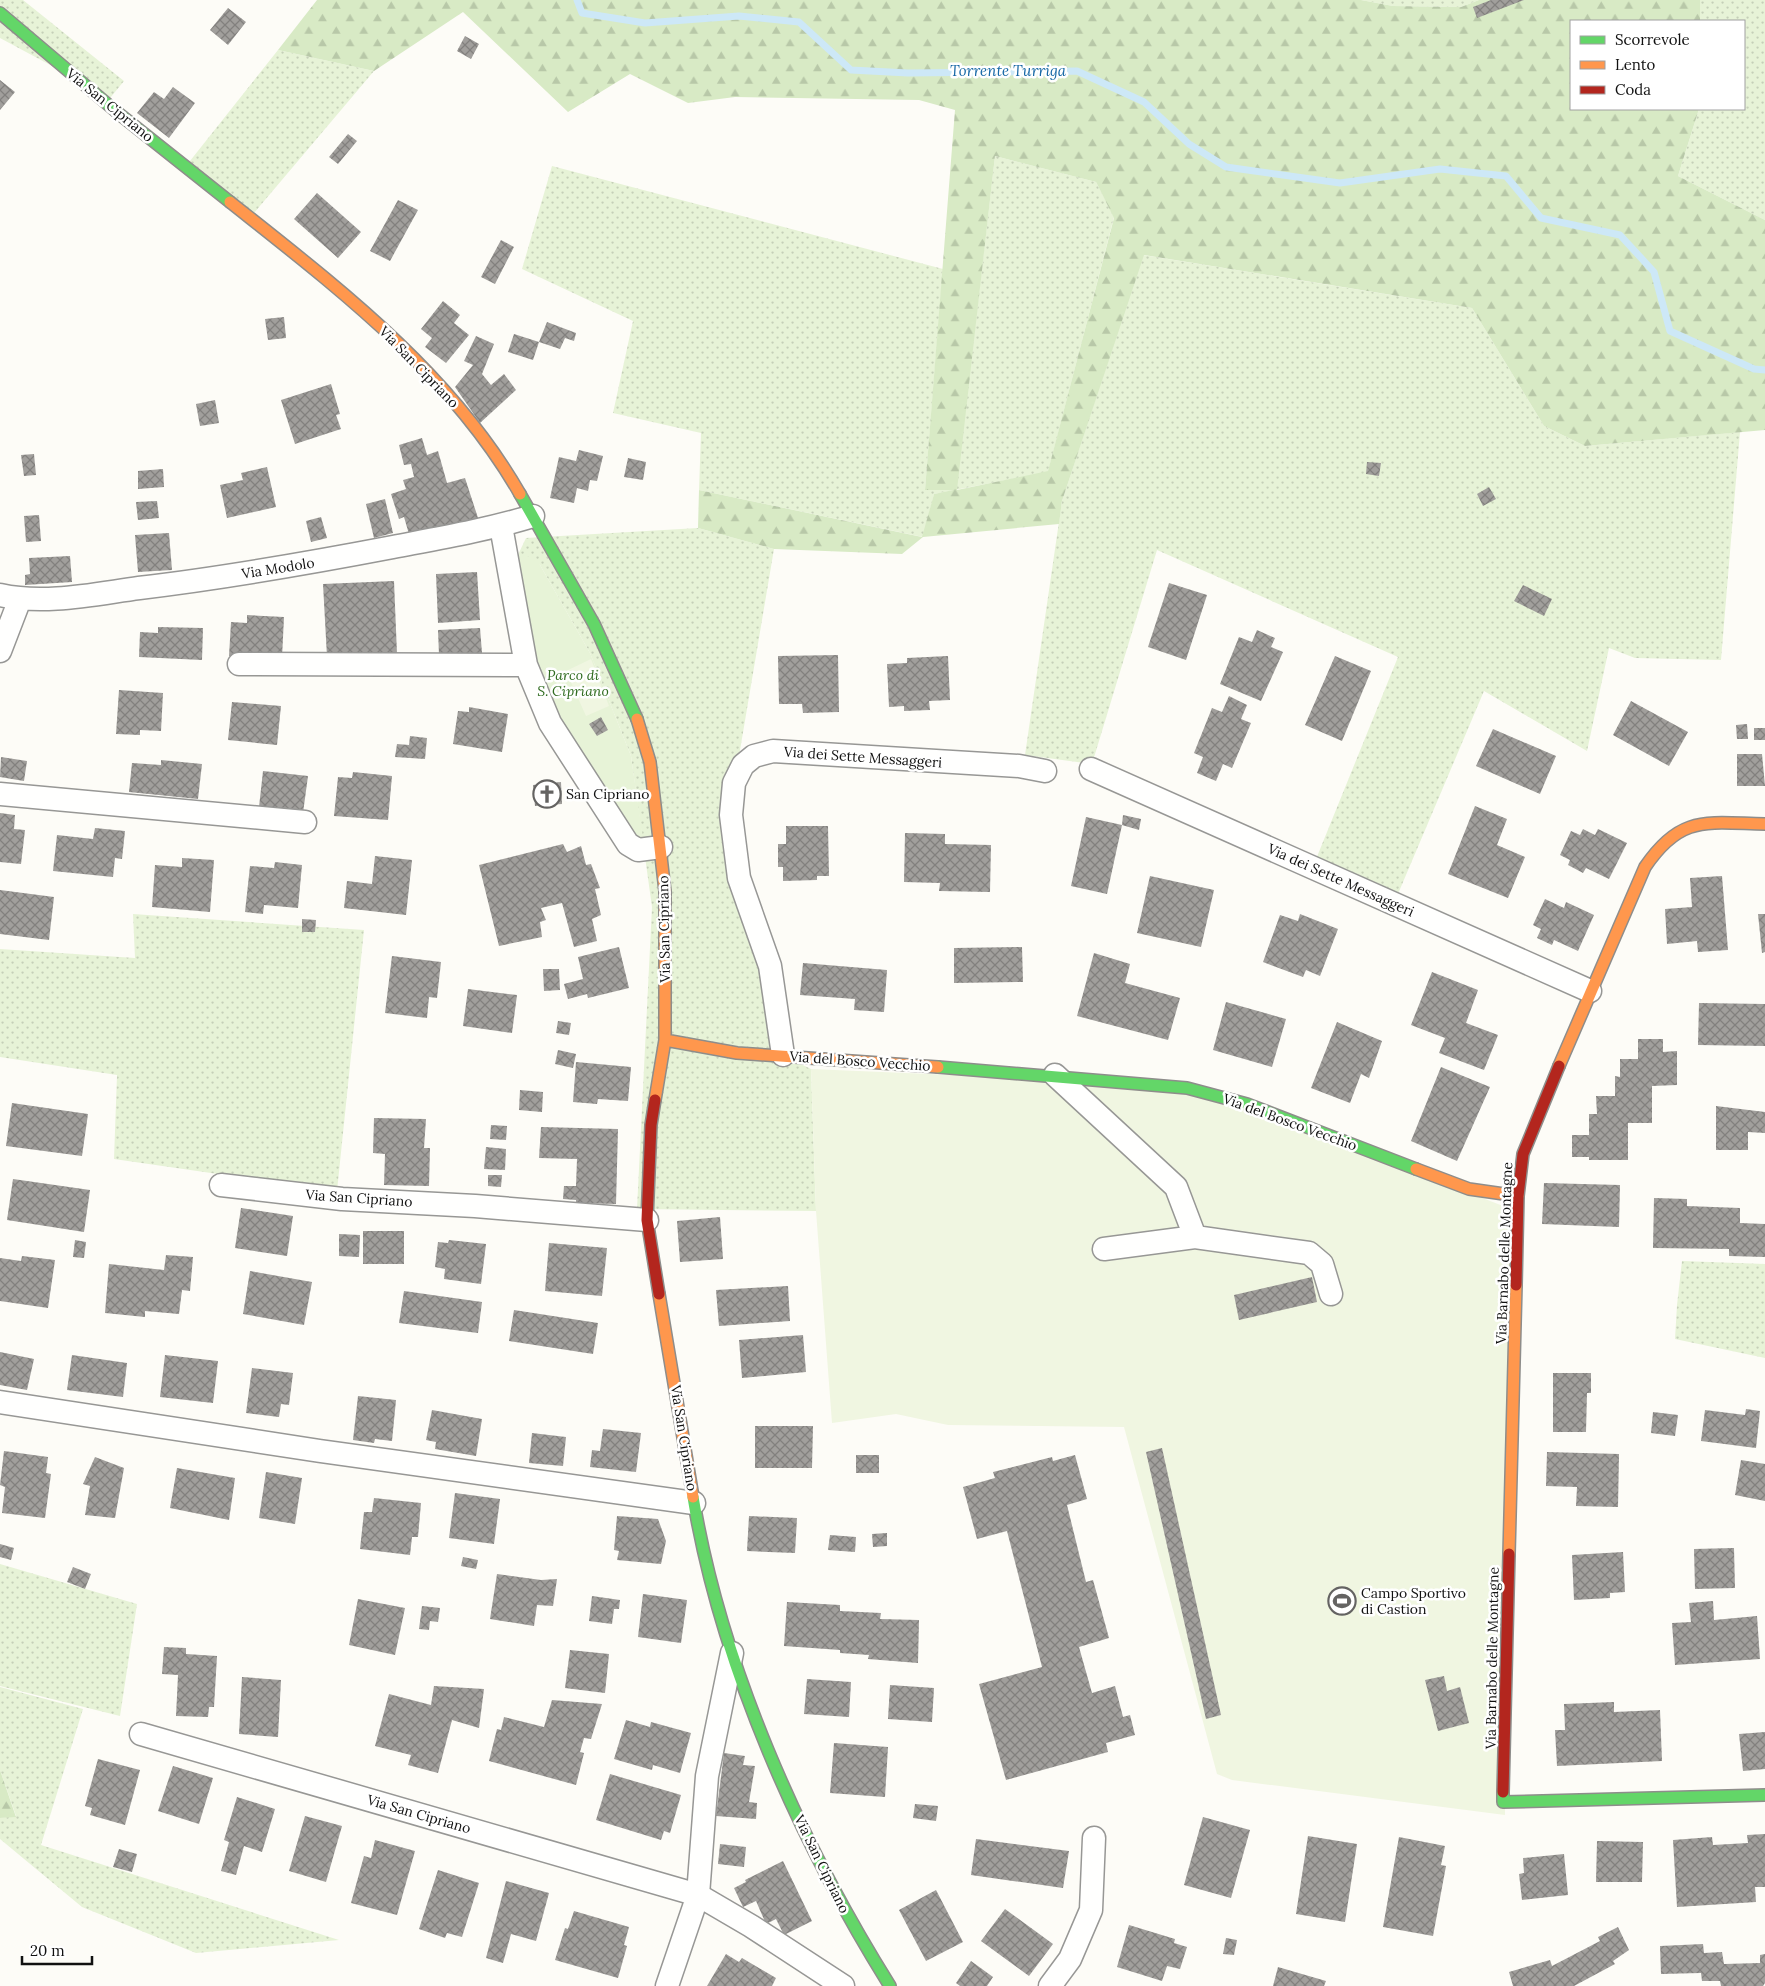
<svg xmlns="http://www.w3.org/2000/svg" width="1765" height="1986" viewBox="0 0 1765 1986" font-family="Lora,serif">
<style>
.grass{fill:url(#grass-dots)}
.forest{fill:url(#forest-firs);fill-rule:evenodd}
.park{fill:#e7f3d7}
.pitch{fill:#f0f6e1}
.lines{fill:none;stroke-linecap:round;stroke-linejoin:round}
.stream{stroke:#cde8f7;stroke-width:7}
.building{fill:url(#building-cross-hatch)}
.street-casing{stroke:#979795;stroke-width:25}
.fast-casing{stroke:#8e8d8b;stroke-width:14}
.slow-casing{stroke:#8e8d8b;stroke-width:14}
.jam-casing{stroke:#8e8d8b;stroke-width:14}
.street{stroke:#fffffe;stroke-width:22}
.fast{stroke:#63d668;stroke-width:11}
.slow{stroke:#ff974d;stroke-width:11}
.jam{stroke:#b3261e;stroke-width:11}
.labels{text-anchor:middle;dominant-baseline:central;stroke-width:5;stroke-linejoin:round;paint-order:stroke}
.street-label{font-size:14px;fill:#111;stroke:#fff}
.park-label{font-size:14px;font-style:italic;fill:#2f6b1f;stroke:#fff}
.poi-label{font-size:14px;fill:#111;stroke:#fff;text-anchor:start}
.water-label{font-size:15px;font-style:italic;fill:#1768a6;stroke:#fff}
</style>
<defs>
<pattern id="grass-dots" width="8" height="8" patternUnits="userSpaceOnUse" patternTransform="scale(1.25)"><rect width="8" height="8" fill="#e7f3d7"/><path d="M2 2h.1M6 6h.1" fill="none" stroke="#c5cfb8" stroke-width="1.8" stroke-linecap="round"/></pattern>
<pattern id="forest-firs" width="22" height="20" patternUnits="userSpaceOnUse" patternTransform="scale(1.25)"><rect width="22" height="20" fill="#d8eac5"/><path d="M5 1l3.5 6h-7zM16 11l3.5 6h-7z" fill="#b8c8a8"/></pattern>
<pattern id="building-cross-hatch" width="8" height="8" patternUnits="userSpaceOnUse" patternTransform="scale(1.25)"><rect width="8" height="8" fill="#a19f9c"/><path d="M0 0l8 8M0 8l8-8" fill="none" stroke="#82807e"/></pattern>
</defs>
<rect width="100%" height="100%" fill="#fdfcf7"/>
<!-- grass -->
<path class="grass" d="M0,0h23l101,81 -18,22 -26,-22 -80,-43z
M1361,0h118l-18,7 -68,-1z
M1700,0h65v220l-87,-44 21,-67h45v-88h-44z
M278,50l96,21 -126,149 -62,-54z
M995,156l101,26 18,35 -66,255 -114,22 -11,43 -224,-47 2,-57 -88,-20 20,-92 -111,-52 30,-103 391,103 -18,221h31z
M1143,255l329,53 72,118 41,20 155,-14 -19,228 -86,-2 -26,-10 -22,103 -103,-60 -92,217 -80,-39 86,-212 -241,-107 -65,214 -67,-9 37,-254z
M698,528l76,21 -37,219 -5,59 48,227 31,15 5,142 -179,-2 15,-302 -21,-151 -41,-103 -50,-88 -24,-6 10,-21z
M133,914l231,16 -27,261 -223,-32 3,-84 -117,-18v-108l135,9z
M1682,1261l83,3v94l-90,-19 2,-34z
M0,1564l137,40 -17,112 -120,-30z
M0,1687l83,22 -42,136 298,95 -143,13 -114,-46 -82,-68v-21l16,-2 -16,-46z"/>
<!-- forest -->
<path class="forest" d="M317,0h1044l32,6 68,1 18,-7h221v21h-129v88h128l-21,67 87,44v210l-180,16 -41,-20 -72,-118 -328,-53 -82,246 -3,23 -136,13 -21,17 -128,-5 -76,-21 1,-38 223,47 12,-43 19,-4h-28l30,-380 -36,-10 -184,-3 -47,6 -58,-29 -62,38 -105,-100 -89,59 -96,-21zM995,156l101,26 18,36 -66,253 -91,19z
M0,1770l16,47 -16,1z"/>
<!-- park -->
<path class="park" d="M526,555l14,10 50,88 41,103 12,82 -7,1 -83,-131c-20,-48 -28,-99 -37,-149z"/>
<!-- pitch -->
<path class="pitch" d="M591,659l18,47 -23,10 -20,-45z
M811,1069l377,16 323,124 -6,606 -273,-35 -15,-6 -93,-347 -176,-2 -52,-11 -64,9 -16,-212z"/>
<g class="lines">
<!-- stream -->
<path class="stream" d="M577,0l5,13 63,10 94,-7 60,6 52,48 57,3 169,-2 67,31 45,42 37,23 114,16 100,-14 66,7 35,42 79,17 34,37 16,59 84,38 11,1"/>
</g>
<!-- building -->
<path class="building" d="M1491,0h33l-47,18 -4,-11z
M228,8l18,14 -18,23 -18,-15z
M465,36l14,8 -8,15 -14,-8z
M0,80l15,12 -15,18z
M173,87l22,16 -26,35 -32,-25 17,-21 10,7z
M348,134l9,7 -19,23 -9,-7z
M317,193l44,39 -23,26 -44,-39z
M398,200l20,10 -28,51 -20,-10z
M501,240l13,7 -19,37 -14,-7z
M443,301l17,14 -6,8 15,12 -23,28 -21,-16 7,-9 -11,-9z
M284,317l2,21 -18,2 -3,-21z
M547,322l29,11 -2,8 -9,-3 -5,11 -21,-7z
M514,334l25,8 -6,18 -25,-8z
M476,336l18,8 -12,30 9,11 13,-11 12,16 -36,33 -25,-36 18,-22 -9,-4z
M331,384l9,30 -4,1 5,14 -46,15 -14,-44z
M215,400l4,23 -19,3 -4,-22z
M422,438l5,17 11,-4 9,32 18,-5 14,43 -68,20 -7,-24 -5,2 -8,-25 15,-5 -3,-9 11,-3 -3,-13 -7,1 -5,-20z
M579,450l24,6 -6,25 -7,-1 -2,11 -11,-3 -3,15 -24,-5 9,-41 17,4z
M34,454l2,21 -12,1 -3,-21z
M628,458l18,4 -3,18 -19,-3z
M1367,462l14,1 -2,13 -13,-2z
M267,467l9,40 -49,11 -7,-33 23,-5 -2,-7z
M163,469l1,18 -26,2v-18z
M1489,487l7,12 -13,7 -6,-12z
M385,499l8,34 -19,5 -8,-34z
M157,501l2,17 -21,2 -2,-18z
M39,515l2,26 -15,1 -2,-26z
M321,517l6,21 -16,4 -5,-21z
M169,533l3,37 -34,2 -3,-37z
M70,556l2,26 -47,3v-10l5,-1 -1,-16z
M477,572l3,48 -42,3 -2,-49z
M394,581l3,73 -70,3 -4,-73z
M1169,583l38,12 -21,65 -38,-13z
M1523,585l29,14 -8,17 -30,-15z
M247,615l37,2 -2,41 -53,-2 2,-34 16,1z
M158,627l45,1 -1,32 -63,-3 1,-25 18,1z
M480,628l2,25 -43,2 -1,-25z
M1257,630l18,8 -4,9 12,5 -22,49 -41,-17 19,-47 13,5z
M838,655l1,57 -36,1 -1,-9h-23l-1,-48z
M948,656l2,44 -21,1 1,9 -26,1v-5l-15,1 -2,-43 20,-1v-5z
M1335,656l36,15 -29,70 -37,-16z
M119,690l44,3 -2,38 -21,-1v5l-24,-1z
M1229,696l18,9 -6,14 10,4 -19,45 -9,-4 -7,17 -19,-8 6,-16 -9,-4 18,-45 10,4z
M1631,701l57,31 -19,34 -56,-31z
M232,702l49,4 -4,39 -49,-5z
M469,707l39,7 -6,38 -49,-8 5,-33 11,1z
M601,717l7,13 -11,6 -8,-12z
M1747,724l1,15h-11l-1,-14z
M1754,728h11v12h-11z
M1493,729l63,27 -16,38 -64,-28z
M410,736l17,2 -2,21 -30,-2 2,-13 12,1z
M1737,754h25l3,32h-28z
M1,757l26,4 -3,20 -24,-4z
M161,760l41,4 -4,35 -69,-7 3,-29 29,2z
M263,771l45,5 -5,37 -44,-6z
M353,772l39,4 -4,44 -54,-4 4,-39 14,1z
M561,782l1,22 -27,2 -2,-21z
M1475,806l32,13 -10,26 28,12 -17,41 -60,-24z
M0,813l15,2 -1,14 11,1 -4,34 -21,-2z
M1123,815l18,4 -2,11 -17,-5 -15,69 -36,-8 15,-69 36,8z
M786,826h42l1,50h-12v4l-34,1v-14h-5v-23h8z
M95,828l30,3 -3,28 -7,-1 -2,19 -60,-6 4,-36 36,4z
M1583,829l12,6 3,-6 29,14 -18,36 -23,-11 -3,5 -15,-8 2,-5 -10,-5 11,-24 9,4z
M905,833l40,1v10l46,1 -1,47 -51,-1 1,-8 -36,-1z
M563,844l4,8 14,-6 5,19 5,-1 9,24 -5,1 6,26 -9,4 5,22 -23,6 -12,-44 -21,5 5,12 -6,2 2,15 -43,9 -20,-81z
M375,856l37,4 -6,55 -62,-7 3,-27 25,3z
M182,858l32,2 -4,52 -58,-5 3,-42 27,2z
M275,862l27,3 -4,43 -34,-3 -1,9 -18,-2 5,-46 24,2z
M1150,876l64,14 -13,57 -64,-14z
M1722,876l6,74 -30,2 -1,-11 -30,3 -2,-35 27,-2 -2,-29z
M0,890l54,7 -5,43 -49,-6z
M1545,899l19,9 2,-6 28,13 -16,36 -24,-11 -2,5 -15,-7 4,-9 -8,-4z
M1300,914l38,15 -18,47 -14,-6 -3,7 -40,-15 17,-47 18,6z
M1758,914h7v38l-3,1z
M302,919l14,1 -1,12h-13z
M619,947l10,41 -41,10 -1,-4 -19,5 -4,-15 19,-5 -5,-22z
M1022,947l1,35 -69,1v-35z
M1094,953l36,11 -5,19 55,15 -12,42 -91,-24z
M392,956l49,6 -4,36 -8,-1 -2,21 -42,-5z
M803,963l84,7 -3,42 -30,-2 1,-11 -55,-4z
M543,969h16l1,21 -16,1z
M1432,972l46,18 -12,33 32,12 -14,35 -45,-17 6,-15 -34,-13z
M468,989l49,6 -5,38 -49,-7z
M1226,1002l60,17 -14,48 -59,-17z
M1699,1003l66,1v42l-67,-1z
M558,1021l13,2 -2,12 -13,-2z
M1337,1022l45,19 -13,37 -8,-4 -11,29 -39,-15z
M1638,1039h25v13l14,-1v34l-25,1v37h-24v37h-39v-3h-17v-22h17v-21h8l-1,-18h19v-20l5,1v-18h18z
M558,1050l18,4 -3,14 -18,-4z
M576,1062l55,5 -3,34 -30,-2 -1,5 -24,-2z
M1441,1067l49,20 -33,74 -46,-20z
M520,1090l23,2 -1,20 -23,-2z
M12,1103l76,11 -6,42 -76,-10z
M1716,1106l49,6v21l-17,-1v18h-32z
M374,1118l52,1 -2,29h6l-1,38 -45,-1 1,-31 -12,-1z
M491,1125l16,1 -1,14 -16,-1z
M541,1127l77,2 -2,75 -40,-1v-3l-13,-1 1,-13h12l1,-27 -38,-1z
M486,1147l20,2 -1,21 -21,-1z
M488,1175h14l-1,12 -13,-1z
M13,1179l77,11 -6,42 -77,-12z
M1544,1183l76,2 -1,42 -77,-3z
M1654,1198l33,1v7l53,2v15l25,1v33l-36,-1v-7l-76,-1z
M241,1208l52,8 -6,40 -52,-8z
M720,1217l3,42 -43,3 -3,-41z
M363,1231h41v33h-41z
M339,1234l21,1 -1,22 -20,-1z
M75,1240l11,2 -2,16 -11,-1z
M449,1240l37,4 -5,40 -37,-5 1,-10 -10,-2 3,-25 10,1z
M549,1243l58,5 -5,48 -57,-5z
M166,1255l27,2 -3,34 -8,-1 -3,24 -34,-3v6l-40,-4 4,-49 55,6z
M22,1256l33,4 -7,48 -48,-7v-43l21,3z
M250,1271l62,11 -8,43 -61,-11z
M1312,1277l5,25 -78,18 -5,-25z
M788,1286l2,35 -71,5 -3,-36z
M404,1291l78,11 -4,31 -79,-10z
M514,1310l84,13 -5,31 -84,-13z
M803,1335l3,37 -64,6 -3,-38z
M0,1352l34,7 -7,31 -27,-5z
M72,1355l55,8 -4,34 -56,-7z
M165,1355l53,6 -5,42 -53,-6z
M252,1368l41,5 -4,32 -8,-1 -2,13 -33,-4z
M1553,1373h38v20h-4l-1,39h-33z
M358,1396l38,4 -4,41 -17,-2 -1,4 -21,-3z
M1746,1409l14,2 -4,37 -55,-7 4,-31 40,5z
M432,1410l50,9 -6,37 -41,-7 1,-7 -10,-2z
M1653,1412l25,3 -3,21 -24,-3z
M755,1426h58l-1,42h-57z
M603,1429l38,4 -5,39 -46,-5 2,-17 8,1z
M532,1433l34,4 -3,29 -34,-3z
M1162,1448l59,267 -15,4 -60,-267z
M4,1451l44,6 -2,16 5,1 -6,44 -43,-5 3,-26 -5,-2z
M1547,1452l72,2 -1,53 -42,-1 1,-19 -31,-1z
M856,1455h23v18h-23z
M1075,1455l12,44 -20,6 19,77 7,-2 16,58 -30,9 13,46 23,-7 8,31 7,-2 5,20 -29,8 2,9 -102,28 -27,-96 63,-17 -35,-136 -30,8 -14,-52 32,-9 -2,-6 59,-15 1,4z
M95,1457l29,11 -9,50 -30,-3 5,-29 -7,-2z
M1741,1460l24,4v37l-30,-6z
M177,1468l58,10 -6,42 -59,-12z
M266,1472l36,6 -7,46 -36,-6z
M455,1493l45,6 -6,45 -45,-6z
M374,1498l47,5 -3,34h-6l-2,18 -50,-6 4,-37h8z
M617,1516l41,3 8,22 -5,23 -44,-4 2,-9 -5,-1z
M749,1516l48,2 -2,35 -48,-2z
M887,1533v13l-14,1 -1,-13z
M830,1535l26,2 -1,15 -27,-2z
M0,1544l14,4 -3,12 -11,-3z
M1734,1548l1,40 -40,1 -1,-40z
M1623,1552l2,40 -15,1v5l-36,2 -2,-45z
M463,1557l15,3 -2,9 -15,-3z
M73,1567l18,7 -6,15 -18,-7z
M497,1574l44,6 16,-1 -4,27 -16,-1 -3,21 -44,-7z
M643,1594l44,6 -6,43 -43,-6z
M592,1596l28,4 -1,9h-5l-2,15 -23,-3z
M358,1599l47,9 -10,47 -46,-10z
M1713,1601l1,19 43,-4 3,43 -85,6 -3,-42 19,-1 -2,-19z
M787,1602l53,3v6l41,2 -1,6 39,1 -1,43 -50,-4 1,-4 -29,-2v-3l-56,-4z
M422,1606l18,2 -2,14 -8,-1 -1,9 -10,-1z
M164,1647l22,1v6l31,2 -3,51h-5l-1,10 -32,-1 2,-41 -16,-1z
M570,1650l39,4 -4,39 -40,-5z
M1444,1676l3,15 13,-4 9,36 -31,8 -13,-51z
M242,1677l39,3 -3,57 -39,-3z
M807,1679l44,3 -2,35 -45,-3z
M890,1685l44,3 -2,34 -44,-3z
M434,1686l50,3 -5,39 -27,-8 -14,53 -30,-8 3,-10 -36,-9 14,-52 42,11z
M552,1700l50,4 -11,35 -7,-1 -4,14 4,1 -8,32 -87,-24 8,-32 4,1 3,-13 40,10z
M1614,1702v10l46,-2 2,51 -105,5 -2,-36h10l-1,-26z
M626,1720l24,7 1,-5 40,11 -11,40 -27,-8 -1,5 -38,-11z
M1765,1732v37l-22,2 -4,-37z
M834,1743l54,4 -3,50 -55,-4z
M724,1753l21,3 -2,9 12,1 -6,36 8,1 -1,16 -40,-3z
M98,1759l42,11 -15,55 -35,-10 2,-7 -7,-2z
M173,1766l40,12 -14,46 -41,-13z
M610,1774l71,21 -11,38 -6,-2 -3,9 -65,-20z
M237,1797l38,12 -13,43 -18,-6 -8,29 -15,-4 8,-29 -5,-2z
M915,1804l23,2 -2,15 -23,-3z
M305,1816l37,10 -16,56 -37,-11z
M1203,1817l47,13 -19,68 -47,-13z
M1765,1834v53h-10l1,15 -79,5 -4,-67 39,-3 1,8 35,-2 -1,-8z
M1308,1836l49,8 -12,78 -49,-8z
M1399,1837l46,9 -4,19 5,1 -13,70 -50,-9z
M976,1839l93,12 -6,37 -92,-13z
M375,1840l40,11 -18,64 -46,-12 13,-47 7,2z
M1597,1841l46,1 -1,40h-46z
M720,1844l26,3 -2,20 -26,-3z
M119,1849l18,5 -5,18 -19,-5z
M1564,1854l4,41 -46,5 -3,-26 5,-1 -1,-15z
M783,1861l29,60 -28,14 -8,-16 -10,5 -10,-23 -13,6 -9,-19 12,-6 -1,-2z
M438,1870l41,13 -17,54 -15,-4 -2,5 -26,-9z
M506,1881l43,12 -13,48 -25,-7 -8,29 -17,-5z
M936,1890l27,52 -37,19 -27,-51z
M1005,1909l48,35 -24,32 -48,-35z
M574,1911l55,16 -5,18 3,1 -9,32 -63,-18 10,-32 3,1z
M1129,1925l46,14 -1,4 13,4 -7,22 -13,-3 -5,15 -45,-14z
M1618,1927l11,23 -16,11 2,3 -41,22h-61l-4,-14 41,-12 2,6 48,-25 -2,-4z
M1226,1938l11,2 -3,15 -11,-1z
M1703,1944l1,9 18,-1 2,12 36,-1v-8l5,-1v29l-2,3h-42l-1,-5h-18l-1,-8 -40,1 -1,-28z
M726,1954l13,8 3,-4 34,20 -4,8h-65z
M971,1961l22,16 -6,9h-27l-4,-3z
M1278,1967l48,14 -2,5h-51z"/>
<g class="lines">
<!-- street casing -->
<g class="street-casing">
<path id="street" d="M501,526l25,139 24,58 78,121 10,6 23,-3
M0,595c45,10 94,-1 139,-7 85,-10 170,-25 254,-41 47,-9 94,-17 140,-31
M0,651l20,-52
M239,664l287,1
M1091,769l499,222
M0,794l305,28
M783,1055l-13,-89 -31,-88 -8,-63 3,-32 9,-18 11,-9 19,-5 246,15 26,5
M1055,1075l121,112 19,50 -91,12
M221,1185l121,14 133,7 172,14
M1195,1237l114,16 13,11 9,30
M0,1402l320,49 374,52
M141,1734l557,161 53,31 92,60
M667,1986l31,-91 9,-119 25,-123
M1050,1986l20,-27 21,-49 3,-72"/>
</g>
<!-- fast casing -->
<g class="fast-casing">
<path id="fast" d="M0,13l118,100 112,89
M520,494l74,130 43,95
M938,1067l249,21 60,16 169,65
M693,1497c28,169 107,345 197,489
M1503,1792v10l262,-7"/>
</g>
<!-- slow casing -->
<g class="slow-casing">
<path id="slow" d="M230,202c107,85 221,171 290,292
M637,719l13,43 15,129v149l-10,60
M665,1040l72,13 201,14
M1559,1066l86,-199c36,-53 62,-44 120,-43
M1416,1169l53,20 49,7
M659,1294l34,203
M1509,1554l7,-269"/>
</g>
<!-- jam casing -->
<g class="jam-casing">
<path id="jam" d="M655,1100l-4,25 -4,95 12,74
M1516,1285l2,-89 5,-42 36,-88
M1503,1792l6,-238"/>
</g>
<!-- street -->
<use href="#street" class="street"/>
<!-- fast -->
<use href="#fast" class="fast"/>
<!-- slow -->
<use href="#slow" class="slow"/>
<!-- jam -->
<use href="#jam" class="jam"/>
</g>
<!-- icons -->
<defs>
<g id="church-ring" transform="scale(1.4375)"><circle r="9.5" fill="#fff" stroke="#646362" stroke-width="1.5"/><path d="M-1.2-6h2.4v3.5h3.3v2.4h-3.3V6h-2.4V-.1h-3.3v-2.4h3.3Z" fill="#646362"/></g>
<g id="stadium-ring" transform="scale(1.4375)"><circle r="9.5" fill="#fff" stroke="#646362" stroke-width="1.5"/><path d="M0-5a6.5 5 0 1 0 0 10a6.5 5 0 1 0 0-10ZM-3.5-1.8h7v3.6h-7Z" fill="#646362"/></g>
</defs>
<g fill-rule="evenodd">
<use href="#church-ring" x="547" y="794"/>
<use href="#stadium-ring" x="1342" y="1601"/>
</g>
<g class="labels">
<!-- street labels -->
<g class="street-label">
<text transform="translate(110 105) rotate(39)">Via San Cipriano</text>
<text transform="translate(419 367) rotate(46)">Via San Cipriano</text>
<text transform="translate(278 568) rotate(-9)">Via Modolo</text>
<text transform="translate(863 757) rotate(4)">Via dei Sette Messaggeri</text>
<text transform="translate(1341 880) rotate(24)">Via dei Sette Messaggeri</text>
<text transform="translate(664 929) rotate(-91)">Via San Cipriano</text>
<text transform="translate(860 1061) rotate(4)">Via del Bosco Vecchio</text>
<text transform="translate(1290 1122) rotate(20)">Via del Bosco Vecchio</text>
<text transform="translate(359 1198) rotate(4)">Via San Cipriano</text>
<text transform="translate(1504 1253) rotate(-88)">Via Barnabo delle Montagne</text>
<text transform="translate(684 1438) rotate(81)">Via San Cipriano</text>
<text transform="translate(1492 1658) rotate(-89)">Via Barnabo delle Montagne</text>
<text transform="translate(419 1814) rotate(16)">Via San Cipriano</text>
<text transform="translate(822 1864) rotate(64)">Via San Cipriano</text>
</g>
<!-- park labels -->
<g class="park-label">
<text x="573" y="675">Parco di<tspan x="573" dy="16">S. Cipriano</tspan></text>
</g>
<!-- poi labels -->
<g class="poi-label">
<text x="566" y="794">San Cipriano</text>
<text x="1361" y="1593">Campo Sportivo<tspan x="1361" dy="16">di Castion</tspan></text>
</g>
<!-- water labels -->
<g class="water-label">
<text x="1008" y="70">Torrente Turriga</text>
</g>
</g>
<!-- legend -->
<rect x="1570" y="20" width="175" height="90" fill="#ffffff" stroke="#a0a0a0"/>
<rect x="1580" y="36" width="25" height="8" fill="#63d668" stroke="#a0a0a0"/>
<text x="1615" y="45" font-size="15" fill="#111111">Scorrevole</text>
<rect x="1580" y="61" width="25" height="8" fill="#ff974d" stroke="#a0a0a0"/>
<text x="1615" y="70" font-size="15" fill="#111111">Lento</text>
<rect x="1580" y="86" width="25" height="8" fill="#b3261e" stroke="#a0a0a0"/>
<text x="1615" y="95" font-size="15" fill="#111111">Coda</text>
<!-- scale -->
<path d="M22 1956v8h70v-8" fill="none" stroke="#111111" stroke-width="2.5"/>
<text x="30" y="1956" font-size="15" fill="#111111" stroke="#ffffff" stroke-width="4" paint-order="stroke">20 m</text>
</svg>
